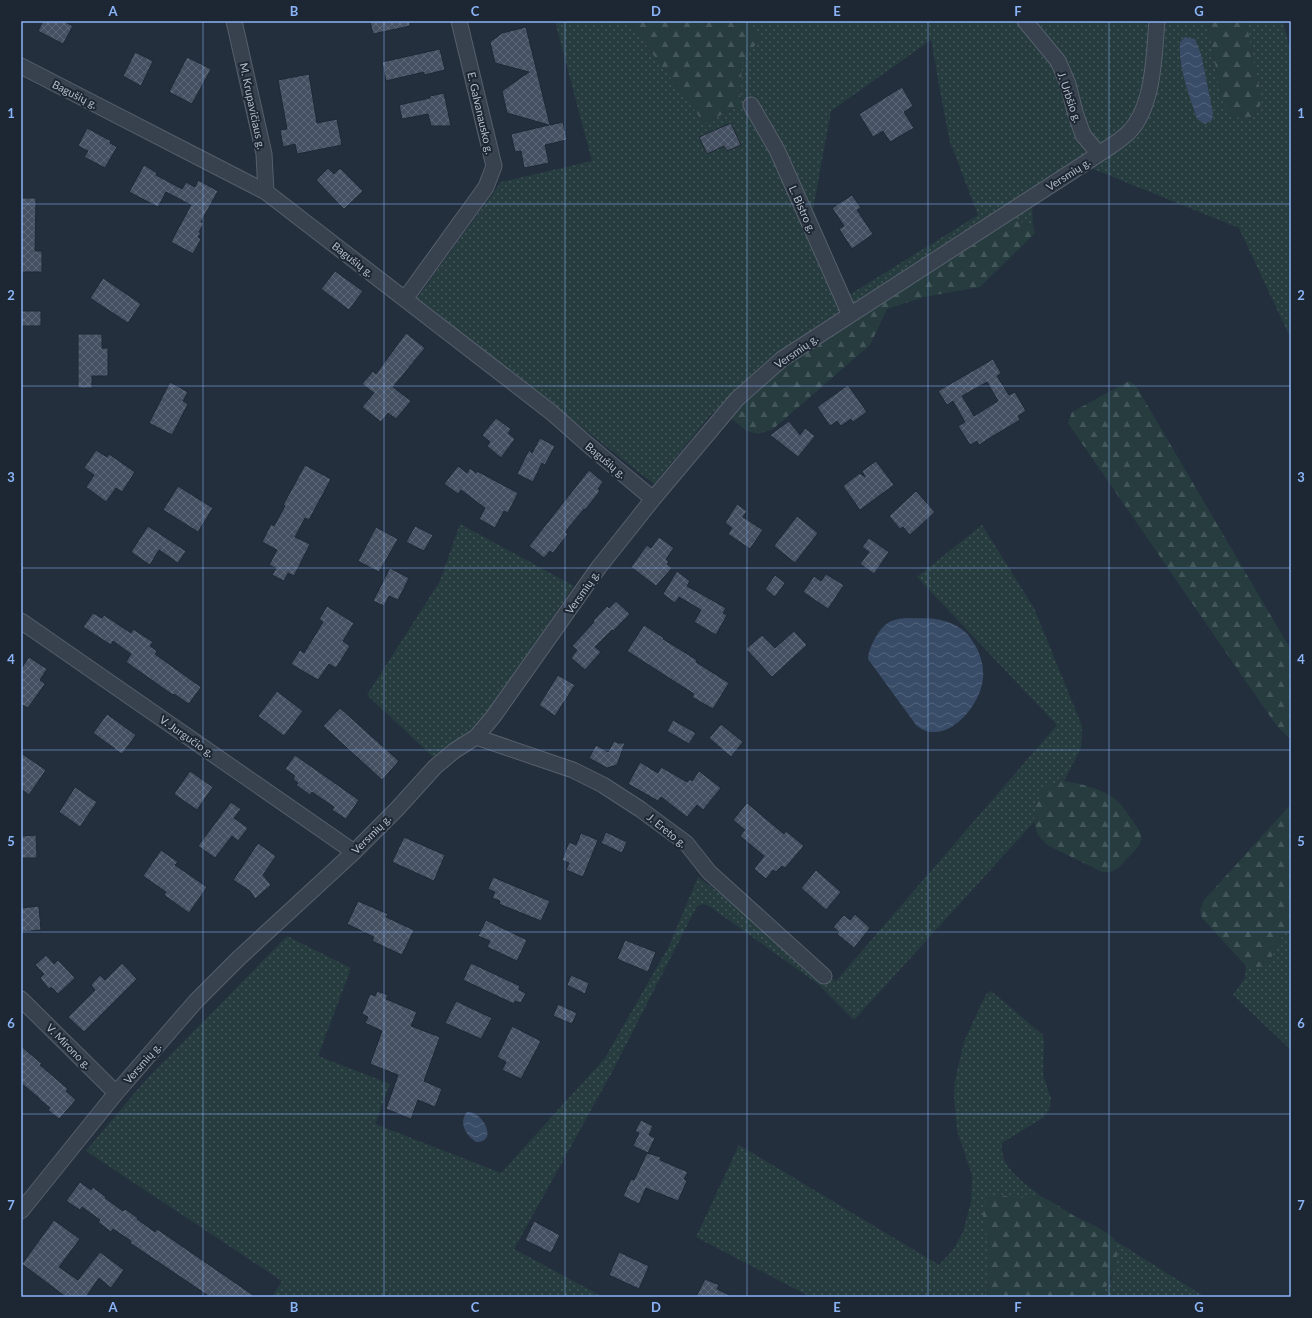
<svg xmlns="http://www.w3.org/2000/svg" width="1312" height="1318" viewBox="0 0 1312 1318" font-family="Lato,sans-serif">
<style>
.grass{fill:url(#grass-dots);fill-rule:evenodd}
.forest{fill:url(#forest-firs)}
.water{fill:url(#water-waves)}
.building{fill:url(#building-cross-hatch);stroke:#1f2835;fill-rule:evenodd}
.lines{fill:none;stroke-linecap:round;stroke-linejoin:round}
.minor-casing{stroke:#565f6c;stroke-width:17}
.minor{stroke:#38414e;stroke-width:15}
.grid{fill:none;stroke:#8ab4f8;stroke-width:1;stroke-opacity:0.55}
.labels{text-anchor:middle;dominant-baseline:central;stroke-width:4;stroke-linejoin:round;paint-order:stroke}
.street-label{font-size:11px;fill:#b4bcc9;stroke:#1d2633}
.neatline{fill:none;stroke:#8ab4f8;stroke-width:1.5}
.grid-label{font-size:13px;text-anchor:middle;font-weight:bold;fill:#8ab4f8}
</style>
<defs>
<pattern id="grass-dots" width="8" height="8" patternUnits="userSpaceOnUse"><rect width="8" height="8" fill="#263c3f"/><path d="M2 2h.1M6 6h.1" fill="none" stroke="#435659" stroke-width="1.8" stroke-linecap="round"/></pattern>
<pattern id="forest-firs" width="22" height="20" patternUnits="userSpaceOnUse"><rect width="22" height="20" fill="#263c3f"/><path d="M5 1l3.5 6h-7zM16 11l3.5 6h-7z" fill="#435659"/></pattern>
<pattern id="water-waves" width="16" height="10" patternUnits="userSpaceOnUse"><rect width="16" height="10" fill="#394c67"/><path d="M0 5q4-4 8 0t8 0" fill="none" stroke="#53647b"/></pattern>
<pattern id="building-cross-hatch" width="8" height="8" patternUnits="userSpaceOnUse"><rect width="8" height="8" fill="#455162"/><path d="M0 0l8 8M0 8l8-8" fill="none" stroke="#5d6877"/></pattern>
</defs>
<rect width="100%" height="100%" fill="#242f3e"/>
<!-- grass -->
<path class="grass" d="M555,21h70l21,24 58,78 36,-17 2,-44 18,-23 -14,-18h461l15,80 27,-62 -3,-18h37l8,32v286l-52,-111 -148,-60 -59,39 1,19 -17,-6 -287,197 -16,-5 -59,72 -237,-186 84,-116 91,-21zM931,40l18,99 29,76 -129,80 -36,-86 18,-98z
M460,524l114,62 -85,124 -16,19 -40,28 -66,-62 73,-114z
M982,525l52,83 48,118 -1,22 -17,33 -13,3 -15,21 -2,17 -180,198 -36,-36 -109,-78 -6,-2 -6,2 -84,164 -99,179 89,48h-331l10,-16 -196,-130 57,-68 144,-147 64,32 -33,88 72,28 -15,40 126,49 104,-115 64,-112 29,-69 138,104 221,-256 -140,-148z
M1291,925v125l-58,-55 12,-17 1,-12 10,2 12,-4 14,-27z
M991,991l52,44 1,7 -1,33 8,24 -2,11 -5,7 -42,26c-3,25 23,40 40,54 -6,-1 -10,1 -16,1 -10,1 -18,-1 -27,-4l-13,37 3,16v20l-4,30h-174l-115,-60 43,-92 200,120 14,-15 10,-18 8,-30 1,-27 -15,-45 -3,-33 1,-17 9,-38 22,-48z
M1114,1240l91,57h-104l11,-20 6,-24z"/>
<!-- forest -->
<path class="forest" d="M625,21h121l14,18 -18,23 -2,44 -36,17 -58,-78z
M1207,21h39l16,80c-10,26 -27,22 -40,0z
M1016,220l17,6 2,7 -55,54 -56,10 -37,12 -17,36 -97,84 -15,5 -11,-3 -18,-14 15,-18 84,-66 177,-111z
M1129,381l7,5 155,264v88l-4,-2 -11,-11 -208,-302 4,-11z
M1064,781c15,2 39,8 51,18 7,5 12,14 17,21 4,6 10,12 9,19 -1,8 -9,14 -14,20 -9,9 -11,14 -25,13l-55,-27 -9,-10 -4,-13 2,-17 5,-12 10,-9z
M1291,804v121l-9,12 -14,27 -12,4 -10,-2 -44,-48 -2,-8 4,-10z
M999,1194c9,3 18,5 28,4 5,0 9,-3 15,-1 9,3 25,15 34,20 12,6 29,12 38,22 11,15 -6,44 -13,58h-116l4,-30v-20l-7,-36 5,-13z"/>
<!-- water -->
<path class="water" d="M1185,37l10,2 6,15 12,59 -1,7 -7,4 -8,-5c-8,-25 -19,-51 -17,-77z
M905,618c12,1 27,-1 39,3 12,3 23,10 29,21 9,13 13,31 8,46 -7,25 -39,59 -65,37l-48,-66c0,-10 9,-26 16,-33 6,-6 14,-7 21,-8z
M467,1112c16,-2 32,31 9,30 -10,-7 -18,-19 -9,-30z"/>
<!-- building -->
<path class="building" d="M43,21h20l10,5 -10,18 -25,-13z
M370,21h40v5l-37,8z
M526,27l24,98 13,-3 4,18 -22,5 4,18 -25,5 -3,-17 -6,1 -4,-18 38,-9 -42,-12 -5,-22 27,-19 -34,-9 -5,-21 12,-9z
M440,49l5,21 -21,5v-3l-38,9 -4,-19z
M135,52l18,9 -12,25 -18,-10z
M187,57l24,12 -19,35 -23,-12z
M309,74l8,49 20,-4 5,26 -45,9 -2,-10 -12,3 -3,-17 7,-1 -9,-49z
M902,87l11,19 -9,6 10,16 -24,14 -7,-11 -10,6 -14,-23z
M444,93l7,33h-20l-3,-12 -26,5 -3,-14 31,-7v-2z
M731,123l10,22 -14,6 -3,-5 -17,8 -8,-17z
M87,128l24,13 -1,2 7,4 -12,21 -21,-11 4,-6 -10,-5z
M144,165l13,8 -1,2 26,14 4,-7 9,5 3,-7 20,11 -17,31 3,1 -5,9 2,1 -3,4 3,2 -8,15 -22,-12 20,-37 -25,-13 -8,15 -29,-15z
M328,168l6,6 6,-6 23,23 -19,18 -28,-29z
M852,195l9,13 -4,2 16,24 -21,15 -13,-20 5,-3 -12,-18z
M21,198h15l-1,53h7v21h-21z
M335,271l28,20 -14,19 -28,-21z
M103,278l38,26 -13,19 -38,-25z
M21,311h20v15h-20z
M406,333l19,15 -32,39 18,14 -15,18 -8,-6 -7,9 -19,-15 12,-14 -12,-9 11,-13 3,3z
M78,334h24v14h6v28h-16v12h-14z
M993,359l8,14 -4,3 12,19 6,-3 11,19 -8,5 2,4 -27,16 -14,9 -2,-4 -7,4 -12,-19 7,-4 -12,-21 -6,4 -9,-14zM987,382l11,19 -24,15 -12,-20z
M170,382l18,10 -5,9 5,3 -16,31 -23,-12z
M848,385l19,27 -14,10 -2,-3 -10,7 -4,-5 -7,5 -13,-19z
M496,418l15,11 -3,4 7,6 -14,19 -14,-12 3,-4 -8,-7z
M789,421l11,14 5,-7 10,8 -17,21 -28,-22z
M540,438l15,8 -10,19 -3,-2 -9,19 -16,-8 12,-24 3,3z
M96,450l11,7 2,-3 26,18 -13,20 -6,-4 -10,14 -20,-15 8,-12 -10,-7z
M876,461l18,24 -34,25 -17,-24 17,-13 5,4 -3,-6z
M305,465l26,14 -22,41 -4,-2 -10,19 15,7 -16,32 -6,-3 -4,8 -12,-6 4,-7 -7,-3 8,-15 -15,-8 9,-18 3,2 11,-20 -2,-1z
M458,466l9,7 3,-5 6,5 1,-2 41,22 -10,20 -4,-2 -9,17 -16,-9 6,-11 -24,-18 -3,4 -14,-10z
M589,470l14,12 -5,7 2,2 -15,19 -1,-1 -19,23 3,2 -15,19 -3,-2 -6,7 -15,-12z
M178,486l35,22 -15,24 -35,-22z
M916,491l19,21 -25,23 -7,-8 -3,2 -11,-13z
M737,504l10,7 -4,6 20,13 -13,19 -22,-15 4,-6 -7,-5z
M797,516l21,17 -23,30 -21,-17z
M148,526l38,25 -8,12 -19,-13 -9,15 -19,-13z
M415,526l18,9 -9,16 -18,-9z
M376,527l22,12 -19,33 -21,-11z
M659,537l15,11 -8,11 3,3 -2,2 5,4 -16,18 -25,-19 16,-22 4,3z
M869,538l20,14 -15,22 -14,-10 9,-12 -7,-5z
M390,568l19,10 -11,22 -9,-4 -5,10 -11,-5z
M677,571l13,10 -3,5 39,22 -3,5 4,2 -11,20 -22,-13 7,-12 -22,-13 -4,6 -12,-9z
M826,574l18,11 -16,24 -25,-17 11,-16 7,5z
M775,575l10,8 -10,14 -10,-8z
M616,601l14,13 -17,17 -1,-1 -17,17 6,5 -16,18 -14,-12 6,-8 -5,-4 22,-24 -1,-1 14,-15 2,2z
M327,606l27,17 -11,18 7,5 -14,22 -7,-4 -11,16 -27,-16 9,-14 4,3 19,-31 -4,-3z
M93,613l9,5 2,-3 27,18 2,-4 20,13 -3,4 7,5 -2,3 46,33 -12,17 -15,-10 -1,1 -47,-33 5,-8 -18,-13 -2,4 -28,-18z
M644,625l20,13 -1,1 34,21 -1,2 33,21 -16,26 -21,-12 2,-3 -67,-43z
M794,631l13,14 -35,32 -26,-28 16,-14 13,13z
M29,657l18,12 -7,11 5,4 -17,24 -7,-4v-35z
M558,675l17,10 -20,31 -16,-11z
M277,691l26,20 -19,25 -26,-20z
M340,708l59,53 -17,19 -59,-54z
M107,714l29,21 -14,19 -29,-21z
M673,720l23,13 -7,11 -22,-13z
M721,724l22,18 -12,15 -22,-19z
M614,741l4,2h7l-8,22 -10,3 -18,-10 7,-13 12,7z
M21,753l25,17 -17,25 -8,-6z
M295,755l64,45 -13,19 -14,-9 2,-3 -22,-15 -2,3 -14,-10 2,-2 -5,-4 2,-3 -10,-7z
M640,762l18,11 3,-6 26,15 3,-3 2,2 7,-10 22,17 -18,22 -6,-5 -10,12 -26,-20 -3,4 -30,-17z
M190,771l23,16 -16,23 -23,-16z
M75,787l22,15 -17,25 -21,-15z
M231,802l10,7 -7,9 14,10 -10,13 -6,-5 -17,22 -17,-12z
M747,803l37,31 2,-3 18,15 -19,22 -3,-2 -6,6 -3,-2 -7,9 -12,-10 10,-13 -24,-20 5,-6 -12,-10z
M606,832l21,10 -5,11 -21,-10z
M581,833l17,7 -15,37 -17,-7 3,-7 -7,-3 7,-18 7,3z
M36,835l1,23h-16v-22z
M404,837l41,18 -11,26 -42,-19z
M258,843l18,13 -13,19 8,10 -16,14 -5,-8 -17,-11z
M161,850l17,12 -3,3 32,22 -18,26 -25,-18 2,-3 -23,-16z
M816,870l25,22 -15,18 -25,-22z
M493,877l57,24 -9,20 -42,-17 1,-3 -8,-3 3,-6 -7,-3z
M358,901l30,13 -2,3 28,13 -12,25 -30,-14 2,-4 -27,-13z
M39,906l2,24 -20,2v-24z
M855,914l15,14 -16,20 -17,-14 2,-2 -6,-5 11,-12 6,5z
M486,920l41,20 -10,21 -30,-14 3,-6 -12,-5z
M625,940l31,12 -8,20 -31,-13z
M46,955l8,9 4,-4 17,18 -17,16 -7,-7 -2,2 -9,-11 4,-4 -9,-9z
M122,963l15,16 -53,53 -16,-15 27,-27 -4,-5 9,-10 5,5z
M471,963l49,23 -1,4 7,3 -5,10 -6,-2 -1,3 -51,-24z
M571,975l18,8 -4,11 -18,-9z
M377,991l11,4 -2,4 31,13 -6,14 29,11 -16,44 18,8 -7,18 -17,-7 -7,19 -25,-10 12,-34 -28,-11 12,-33 -17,-8 3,-6 -6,-3 8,-20 5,2z
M456,1001l36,17 -11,21 -36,-16z
M558,1004l19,9 -5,11 -19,-8z
M512,1026l29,15 -20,38 -19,-9 4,-8 -9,-5z
M21,1046l21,18 -2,1 28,24 -2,2 10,9 -17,19 -11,-9 2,-2 -11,-9v-1l-18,-15z
M641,1120l12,6 -4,9 6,3 -7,15 -15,-7 6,-13 -4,-2z
M647,1153l14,4 -1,3 28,12 -4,7 3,2 -9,20 -32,-13 -7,16 -16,-8 8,-17 3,1z
M80,1182l11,8 2,-3 13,10 -1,1 18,13 2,-2 13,9 -1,1 18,13 2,-3 99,68h-46l-80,-54 1,-2 -18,-12 -2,3 -13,-10 2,-2 -18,-13 -2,3 -14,-9z
M54,1220l26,19 -21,28 19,13 22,-28 24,18 -13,18 -12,-10 -13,19h-20l-44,-33z
M534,1221l26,14 -9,18 -26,-13z
M619,1252l30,14 -10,23 -30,-14z
M705,1279l14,6 -2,4 16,8h-37z"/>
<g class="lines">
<!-- minor casing -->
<g class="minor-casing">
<path id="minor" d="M234,21l30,133 2,38
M1025,21l33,40 10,23 7,28 8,23 16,19
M21,66l245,126 285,220 35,31 67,56
M751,105l26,45 73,165
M405,299l81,-112 8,-21 -35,-145
M21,621l333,231
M476,737l97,33 30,15 37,24 46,34 23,29 115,104
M21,999l95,94
M21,1211l95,-118 80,-92 43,-43 115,-106 43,-43 38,-42 19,-16 22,-14 17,-20 106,-150 54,-68 84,-100 45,-40 317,-205c10,-7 21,-13 30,-22 25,-26 25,-77 28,-111"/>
</g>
<!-- minor -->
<use href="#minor" class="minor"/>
</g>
<!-- grid -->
<path class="grid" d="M203,21v1276M384,21v1276M565,21v1276M747,21v1276M928,21v1276M1109,21v1276M21,204h1270M21,386h1270M21,568h1270M21,750h1270M21,932h1270M21,1114h1270"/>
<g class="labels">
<!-- street labels -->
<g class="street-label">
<text transform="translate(75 94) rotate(27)">Bagušių g.</text>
<text transform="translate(1070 97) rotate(71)">J. Urbšio g.</text>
<text transform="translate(253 106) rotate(78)">M. Krupavičiaus g.</text>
<text transform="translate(481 113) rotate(77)">E. Galvanausko g.</text>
<text transform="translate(1068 174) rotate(-33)">Versmių g.</text>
<text transform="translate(803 209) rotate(66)">L. Bistro g.</text>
<text transform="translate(353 259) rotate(38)">Bagušių g.</text>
<text transform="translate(796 351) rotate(-35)">Versmių g.</text>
<text transform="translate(606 460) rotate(40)">Bagušių g.</text>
<text transform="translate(582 592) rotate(-55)">Versmių g.</text>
<text transform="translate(187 736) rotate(35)">V. Jurgučio g.</text>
<text transform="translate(667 830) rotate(39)">J. Ereto g.</text>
<text transform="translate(371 834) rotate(-45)">Versmių g.</text>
<text transform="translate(69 1046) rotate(45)">V. Mirono g.</text>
<text transform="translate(142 1063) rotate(-49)">Versmių g.</text>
</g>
</g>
<!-- border -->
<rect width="1312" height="1318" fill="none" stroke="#1d2633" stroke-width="44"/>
<rect x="22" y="22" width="1268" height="1274" class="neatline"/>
<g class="grid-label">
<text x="113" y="16">A</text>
<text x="294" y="16">B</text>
<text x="475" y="16">C</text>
<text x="656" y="16">D</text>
<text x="837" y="16">E</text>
<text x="1018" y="16">F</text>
<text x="1199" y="16">G</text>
<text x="11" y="118">1</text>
<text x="1301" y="118">1</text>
<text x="11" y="300">2</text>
<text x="1301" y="300">2</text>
<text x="11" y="482">3</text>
<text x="1301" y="482">3</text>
<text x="11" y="664">4</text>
<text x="1301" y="664">4</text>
<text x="11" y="846">5</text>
<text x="1301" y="846">5</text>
<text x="11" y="1028">6</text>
<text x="1301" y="1028">6</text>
<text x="11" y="1210">7</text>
<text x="1301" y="1210">7</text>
<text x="113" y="1312">A</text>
<text x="294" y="1312">B</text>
<text x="475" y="1312">C</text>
<text x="656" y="1312">D</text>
<text x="837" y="1312">E</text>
<text x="1018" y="1312">F</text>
<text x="1199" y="1312">G</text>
</g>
</svg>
